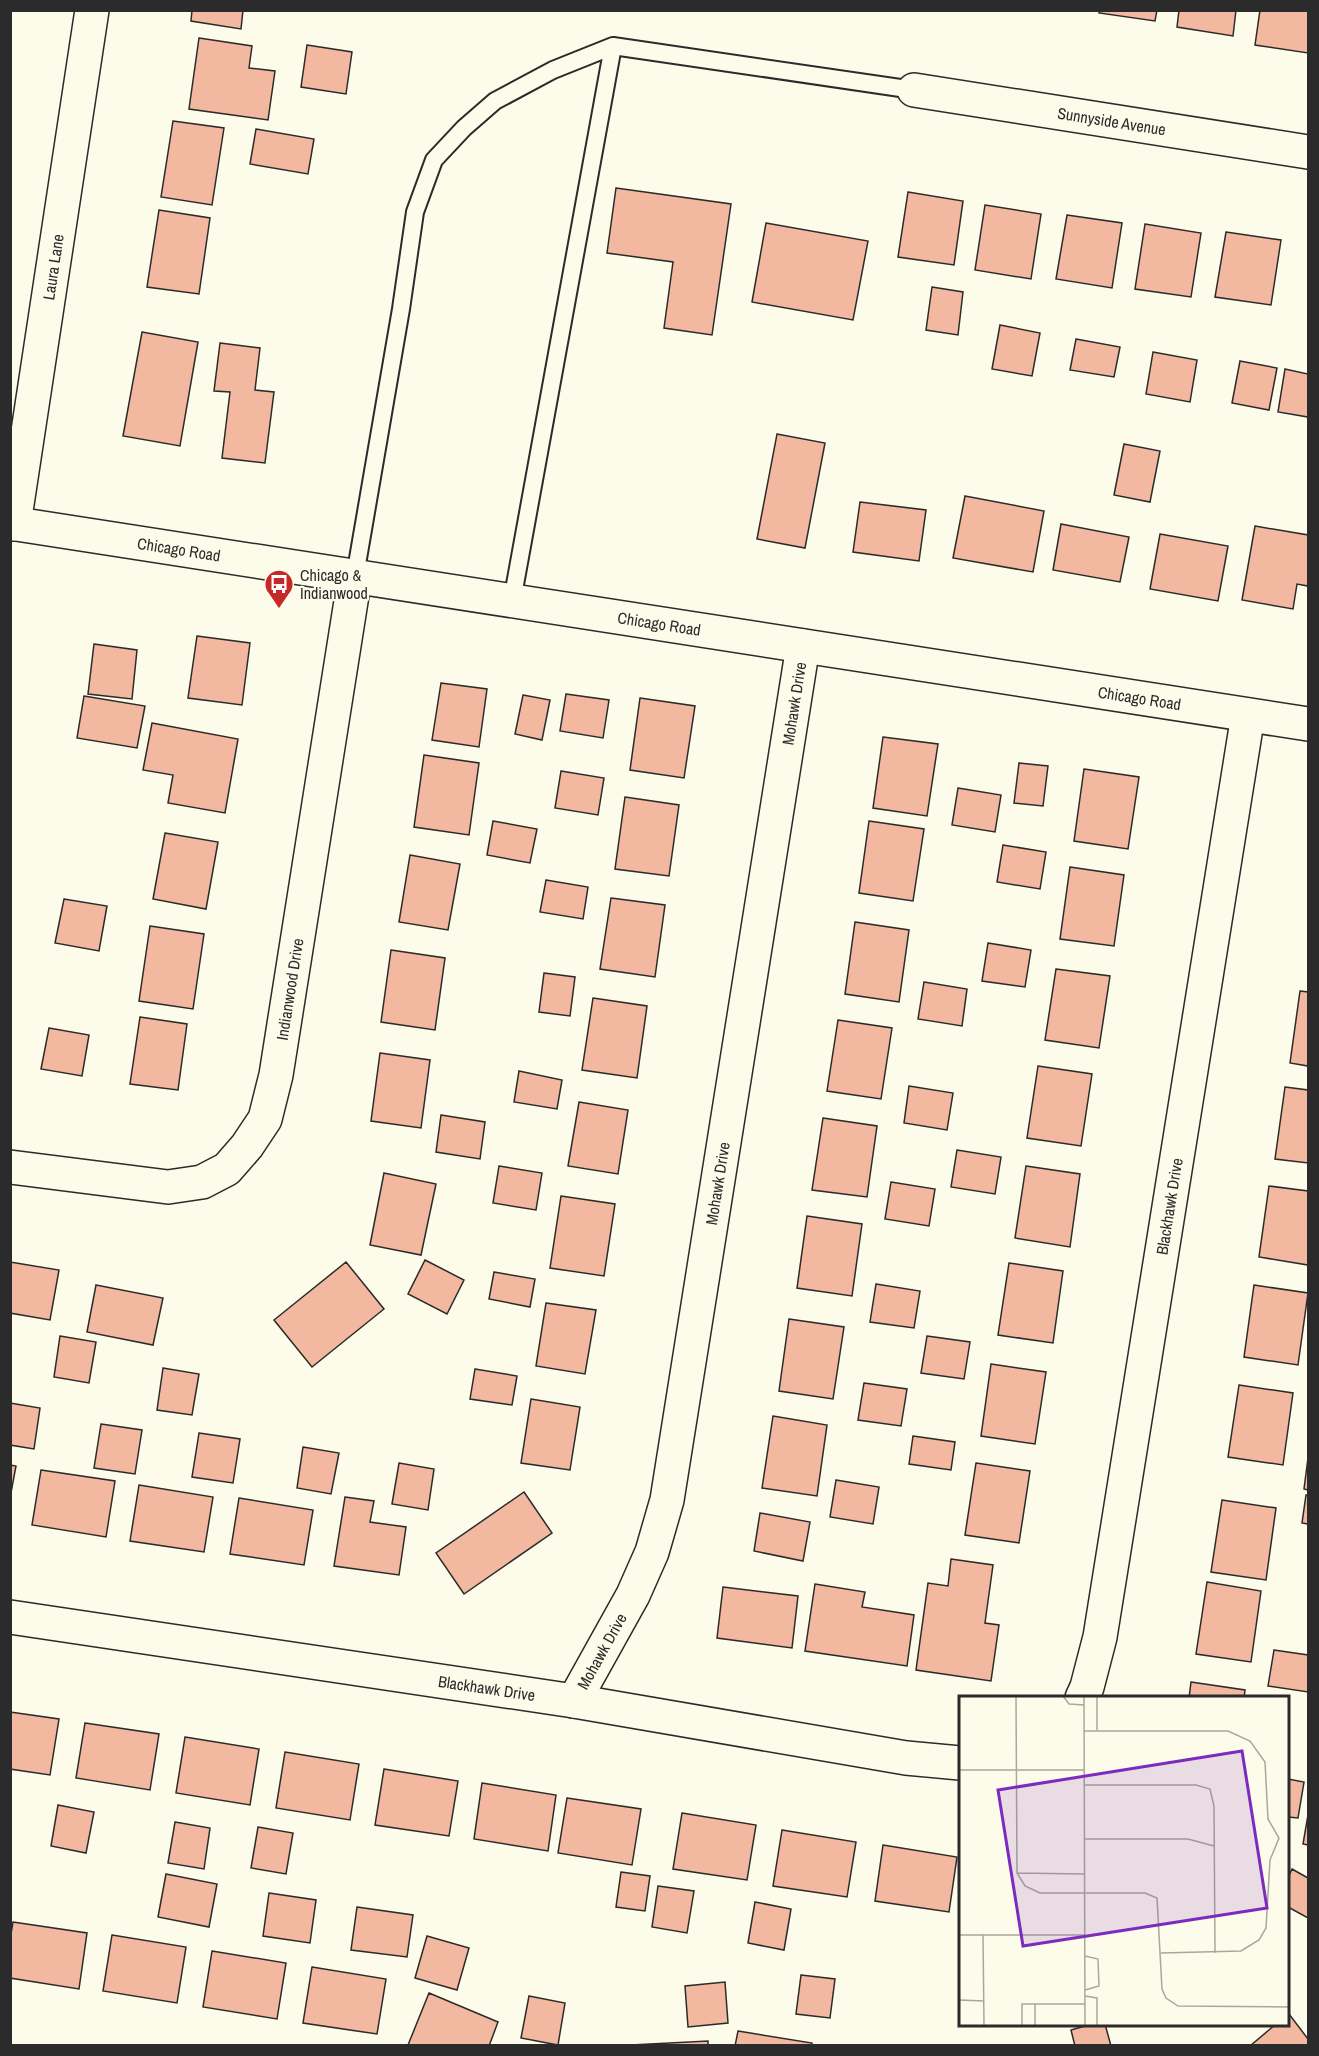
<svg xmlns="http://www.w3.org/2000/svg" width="1319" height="2056" viewBox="0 0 1319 2056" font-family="'Archivo Narrow',sans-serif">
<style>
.building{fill:#f2b8a0;stroke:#2b2b2b;stroke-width:1.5}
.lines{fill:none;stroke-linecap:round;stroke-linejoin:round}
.lane-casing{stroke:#2b2b2b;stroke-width:20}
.street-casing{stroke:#2b2b2b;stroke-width:36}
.secondary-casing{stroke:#2b2b2b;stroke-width:36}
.lane{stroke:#fdfbea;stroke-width:16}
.street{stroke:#fdfbea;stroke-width:33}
.secondary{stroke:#fdfbea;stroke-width:33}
.labels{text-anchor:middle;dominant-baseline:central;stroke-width:4.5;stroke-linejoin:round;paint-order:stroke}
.street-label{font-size:16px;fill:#2b2b2b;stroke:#fdfbea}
.poi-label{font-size:16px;fill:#2b2b2b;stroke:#fdfbea;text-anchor:start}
.inset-road{fill:none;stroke:#a9a89e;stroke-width:1.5}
.view{fill:#7b2cbf;fill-opacity:0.15;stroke:#7b2cbf;stroke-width:3}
.inset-edge{fill:none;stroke:#2b2b2b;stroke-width:3}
</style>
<rect width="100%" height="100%" fill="#fdfbea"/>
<!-- building -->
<path class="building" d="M192,10h51l-2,19 -50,-8z
M1100,10h57l-2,11 -56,-8z
M1179,10h57l-3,26 -56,-9z
M1260,10h48v43l-53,-8z
M199,38l53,8 -3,22 26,3 -7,49 -79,-11z
M307,45l45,7 -6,42 -45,-7z
M173,121l51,7 -12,77 -51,-8z
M256,129l58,10 -6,35 -58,-10z
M616,188l115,16 -19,131 -48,-7 9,-66 -66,-9z
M908,192l55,9 -9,64 -56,-8z
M985,205l56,9 -10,65 -56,-9z
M159,210l51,8 -11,76 -52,-7z
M1067,215l55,8 -10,65 -56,-9z
M766,223l102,18 -15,79 -101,-18z
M1145,224l56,9 -10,64 -56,-8z
M1226,232l55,8 -10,65 -56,-8z
M932,287l31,5 -5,43 -32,-5z
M1000,325l40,8 -8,43 -40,-7z
M142,332l56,10 -18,104 -57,-10z
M1076,339l44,8 -6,30 -44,-7z
M220,343l40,5 -5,42 19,2 -9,71 -43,-5 8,-66 -16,-1z
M1153,352l44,8 -7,42 -44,-8z
M1240,361l37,7 -8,42 -37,-7z
M1285,369l23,5v43l-30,-5z
M777,434l48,9 -20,105 -48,-9z
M1124,444l36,7 -10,51 -36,-7z
M965,496l79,15 -11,61 -80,-14z
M860,502l66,8 -7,51 -66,-9z
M1061,524l68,13 -9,45 -67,-12z
M1255,526l53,9v51l-11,-2 -4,25 -51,-9z
M1160,534l68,12 -10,55 -68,-12z
M197,636l53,7 -8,62 -54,-7z
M94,644l43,6 -5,49 -44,-5z
M441,683l46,6 -8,58 -47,-7z
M566,694l43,6 -6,38 -43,-7z
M523,695l27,5 -8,40 -27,-6z
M84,696l61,10 -8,42 -60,-10z
M640,698l55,8 -11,72 -54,-8z
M152,723l86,16 -13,74 -57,-10 5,-28 -30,-5z
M883,737l55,7 -11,72 -54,-8z
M424,755l55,8 -10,72 -55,-8z
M1019,763l29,3 -5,40 -29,-3z
M1084,769l55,8 -11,72 -54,-8z
M561,771l43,7 -6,37 -43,-7z
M958,788l43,7 -6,37 -43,-7z
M625,797l54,8 -10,71 -54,-7z
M493,821l44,8 -7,34 -43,-8z
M869,821l55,8 -11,72 -54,-8z
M165,833l53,9 -12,67 -53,-10z
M1003,845l43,7 -6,37 -43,-7z
M410,855l50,9 -12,66 -49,-8z
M1070,867l54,8 -10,71 -54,-7z
M546,880l42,7 -5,32 -43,-7z
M611,898l54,7 -10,72 -55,-8z
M64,899l43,7 -8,45 -44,-8z
M855,922l54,8 -10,72 -54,-8z
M150,926l54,8 -11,75 -54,-8z
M988,943l43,7 -6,37 -43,-6z
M391,950l54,8 -10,72 -54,-8z
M1056,969l54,7 -11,72 -54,-8z
M544,973l31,4 -5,39 -31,-4z
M924,982l43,7 -5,37 -44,-7z
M1300,991l8,1v74l-18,-3z
M593,998l54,8 -10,72 -55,-8z
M140,1017l47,7 -9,66 -48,-6z
M838,1020l54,8 -11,71 -54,-8z
M49,1028l40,7 -7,41 -41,-7z
M380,1053l50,7 -9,68 -50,-7z
M1038,1066l54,8 -11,72 -54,-8z
M519,1071l43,9 -5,29 -43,-7z
M909,1086l44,7 -6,37 -43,-7z
M1285,1087l23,3v73l-33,-4z
M579,1102l49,8 -10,64 -50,-8z
M441,1115l44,7 -5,37 -44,-7z
M823,1118l54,8 -10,71 -55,-7z
M957,1150l44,7 -6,37 -44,-7z
M499,1166l43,7 -6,37 -43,-7z
M1026,1166l54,8 -10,73 -55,-9z
M384,1173l52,11 -15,71 -51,-10z
M891,1182l44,7 -6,37 -44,-7z
M1269,1186l39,5v74l-49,-8z
M561,1196l54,8 -11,72 -54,-8z
M807,1216l55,8 -10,72 -55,-8z
M425,1260l39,20 -17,34 -39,-20z
M10,1262l49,8 -9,50 -40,-7z
M346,1262l38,47 -72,58 -38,-47z
M1009,1263l54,8 -10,72 -55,-8z
M494,1272l41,7 -5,28 -41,-8z
M876,1284l44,7 -6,37 -44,-6z
M96,1285l67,13 -10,47 -66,-13z
M1254,1285l54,8 -10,72 -54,-8z
M546,1303l50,7 -11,64 -49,-8z
M789,1319l55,8 -11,72 -54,-8z
M60,1336l36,6 -7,41 -35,-6z
M927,1336l43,6 -6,37 -43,-6z
M991,1364l55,8 -11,72 -54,-8z
M163,1368l36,6 -7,41 -35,-5z
M475,1369l42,7 -5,29 -42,-6z
M864,1383l43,6 -6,37 -43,-6z
M1239,1385l54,8 -10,72 -55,-8z
M531,1399l49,8 -10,63 -49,-7z
M10,1403l30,5 -6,41 -24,-4z
M773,1416l54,9 -10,71 -55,-8z
M101,1424l41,6 -7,44 -41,-6z
M199,1433l41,6 -7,44 -41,-6z
M913,1436l42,6 -4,28 -42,-6z
M303,1447l36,6 -8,41 -34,-6z
M1308,1458v32l-4,-1z
M399,1463l35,6 -6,41 -36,-6z
M976,1463l54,8 -11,72 -54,-8z
M10,1465l6,1 -6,32z
M41,1470l74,11 -9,56 -74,-12z
M836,1480l43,7 -6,37 -43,-7z
M139,1485l74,12 -9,55 -74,-11z
M524,1492l28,41 -88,61 -28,-41z
M1306,1495h2v29l-6,-1z
M345,1497l29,4 -4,21 36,5 -7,48 -65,-9z
M239,1498l74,12 -9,55 -74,-11z
M1222,1500l54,8 -10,72 -55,-8z
M760,1513l50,9 -7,39 -49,-10z
M951,1559l42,6 -8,58 14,2 -8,56 -75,-11 12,-87 20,3z
M1207,1582l54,9 -10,71 -55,-8z
M815,1584l50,8 -3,15 52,8 -7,51 -102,-15z
M723,1587l75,9 -6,52 -75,-10z
M1274,1650l34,5v37l-40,-6z
M1191,1682l54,8 -1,8h-55z
M10,1712l49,7 -9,56 -40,-6z
M85,1723l74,11 -9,56 -74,-12z
M185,1737l74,12 -9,56 -74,-12z
M285,1752l74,12 -9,56 -74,-12z
M384,1769l74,12 -9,55 -74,-11z
M1288,1779l16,3 -6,36 -10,-1z
M482,1783l74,12 -8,56 -74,-12z
M567,1798l74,11 -9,56 -74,-12z
M58,1805l36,7 -8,41 -35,-7z
M682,1813l74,12 -9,55 -74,-11z
M1308,1815v30l-5,-1z
M175,1822l35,6 -6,41 -36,-6z
M258,1827l35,6 -7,41 -35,-6z
M782,1830l74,12 -9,55 -74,-11z
M883,1845l74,12 -8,55 -74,-11z
M1292,1869l16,9v40l-20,-11v-29z
M621,1872l29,4 -5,35 -29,-4z
M166,1874l51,10 -8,43 -51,-10z
M658,1886l36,5 -7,42 -35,-6z
M269,1893l47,7 -6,43 -47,-7z
M755,1902l36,7 -7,41 -36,-7z
M357,1907l56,8 -6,42 -56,-7z
M13,1922l74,11 -8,56 -69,-11v-38z
M112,1935l74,12 -9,56 -74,-12z
M427,1936l42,12 -12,42 -42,-12z
M212,1951l74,12 -9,56 -74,-12z
M312,1967l74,12 -9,55 -74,-11z
M801,1975l34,4 -5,39 -34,-4z
M725,1982l3,41 -40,4 -3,-41z
M429,1993l69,29 -9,24 -81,-1z
M529,1996l36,7 -7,42 -37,-7z
M1289,2014l19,25v7h-58l26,-22h12v-8z
M1092,2024h13l6,22h-36l-4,-16z
M738,2031l74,12 -1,3h-76z
M708,2041v5h-77v-1z"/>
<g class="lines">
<!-- lane casing -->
<g class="lane-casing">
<path id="lane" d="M355,576l46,-267 14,-97 19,-52 30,-32 31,-27 58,-31 60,-24 301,44
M512,601l101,-555"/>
</g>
<!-- street casing -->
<g class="street-casing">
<g id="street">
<path id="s1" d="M914,90l394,62"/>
<path id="s2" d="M14,524l78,-514"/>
<path id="s3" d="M10,1167l158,20 34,-5 25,-13 20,-23 18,-27 11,-44 79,-499"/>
<path id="s4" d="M10,1617l564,84 332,57 54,5"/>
<path id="s5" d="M1082,1698l5,-11 13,-50 148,-922"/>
<path id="s6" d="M574,1701l59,-106 19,-43 15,-52 136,-854"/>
</g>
</g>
<!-- secondary casing -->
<g class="secondary-casing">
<g id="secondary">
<path id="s7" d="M10,523l1298,201"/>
</g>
</g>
<!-- lane -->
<use href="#lane" class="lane"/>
<!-- street -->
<use href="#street" class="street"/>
<!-- secondary -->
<use href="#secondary" class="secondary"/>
</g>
<!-- icons -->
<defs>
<g id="bus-pin" transform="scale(1.5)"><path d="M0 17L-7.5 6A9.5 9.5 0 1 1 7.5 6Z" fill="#c62828" stroke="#fdfbea"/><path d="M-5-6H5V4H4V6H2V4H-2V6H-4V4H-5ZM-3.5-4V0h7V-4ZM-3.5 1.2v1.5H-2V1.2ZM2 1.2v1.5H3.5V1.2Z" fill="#fff"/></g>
</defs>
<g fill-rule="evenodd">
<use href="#bus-pin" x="279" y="584"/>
</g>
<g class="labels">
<!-- street labels -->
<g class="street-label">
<text stroke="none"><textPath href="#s1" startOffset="200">Sunnyside Avenue</textPath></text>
<text stroke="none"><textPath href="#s2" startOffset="260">Laura Lane</textPath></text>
<text stroke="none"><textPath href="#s7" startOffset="171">Chicago Road</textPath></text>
<text stroke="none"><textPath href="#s7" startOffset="657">Chicago Road</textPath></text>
<text stroke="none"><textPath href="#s7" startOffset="1143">Chicago Road</textPath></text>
<text stroke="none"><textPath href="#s6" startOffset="1029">Mohawk Drive</textPath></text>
<text stroke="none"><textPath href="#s3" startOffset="417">Indianwood Drive</textPath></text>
<text stroke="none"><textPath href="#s6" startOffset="543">Mohawk Drive</textPath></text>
<text stroke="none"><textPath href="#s5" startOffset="500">Blackhawk Drive</textPath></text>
<text stroke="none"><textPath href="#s6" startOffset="57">Mohawk Drive</textPath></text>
<text stroke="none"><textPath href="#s4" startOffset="482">Blackhawk Drive</textPath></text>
</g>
<!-- poi labels -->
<g class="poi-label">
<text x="300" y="575">Chicago &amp;<tspan x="300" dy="18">Indianwood</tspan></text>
</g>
</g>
<!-- overview -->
<g transform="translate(959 1696)">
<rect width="330" height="330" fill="#fdfbea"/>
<path class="inset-road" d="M57,0l1,177 8,13 15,7h105l12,5 5,91 4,9 12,8 111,1M104,0l6,8 15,1M125,0l1,330M138,0v34M125,35h144l22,10 15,21 3,57 11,19 -9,22 -4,68 -7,12 -18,11 -80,2M0,74h125M125,89h112l14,4 4,17 1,147M125,143h104l26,7M58,177l67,1M0,239h126M24,239l1,91M126,260l13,3 1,27 -14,4M126,300l12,2v28M0,304l25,1M63,330v-22h63M76,330v-22"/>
<path class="view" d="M283,55l25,157 -244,38 -25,-156z"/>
<rect width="330" height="330" class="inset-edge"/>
</g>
<!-- border -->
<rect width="1319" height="2056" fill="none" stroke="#2b2b2b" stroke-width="24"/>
</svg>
